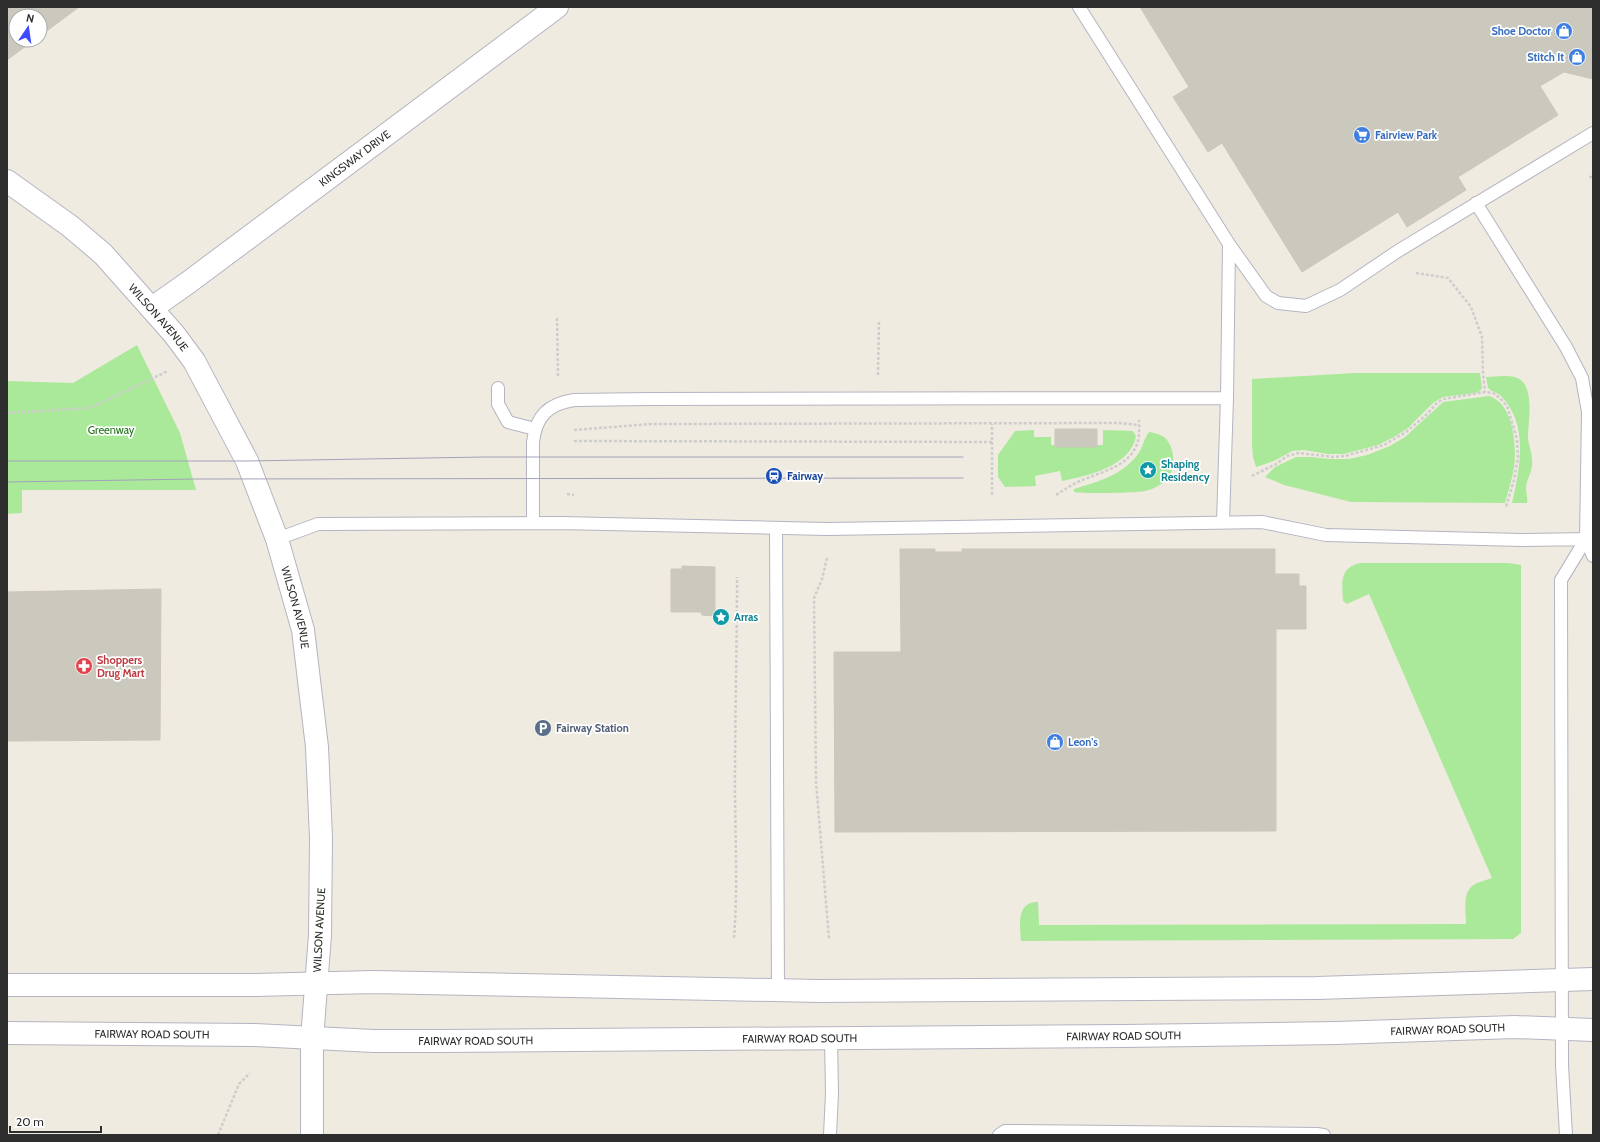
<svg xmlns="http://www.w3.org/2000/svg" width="1600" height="1142" viewBox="0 0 1600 1142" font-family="Cabin,sans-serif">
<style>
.green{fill:#abe99a}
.building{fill:#cbc9be;stroke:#ccc7b9}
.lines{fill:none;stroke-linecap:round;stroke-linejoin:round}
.lane-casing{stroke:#b4b4c2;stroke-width:14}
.secondary-casing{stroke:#b4b4c2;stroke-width:24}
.path{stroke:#cdcdcd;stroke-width:2.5;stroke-dasharray:3 2;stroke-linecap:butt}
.lane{stroke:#fff;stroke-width:12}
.secondary{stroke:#fff;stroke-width:22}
.tram{stroke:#a2a2b9;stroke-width:1}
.labels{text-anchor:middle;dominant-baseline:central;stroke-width:3.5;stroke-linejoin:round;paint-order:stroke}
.shop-label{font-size:11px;font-weight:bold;fill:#366cbe;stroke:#fff;text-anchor:end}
.street-label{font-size:11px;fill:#2e2e2e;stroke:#fff}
.park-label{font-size:11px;fill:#1e7216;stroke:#fff}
.culture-label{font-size:11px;font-weight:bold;fill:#0d838f;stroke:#fff;text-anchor:start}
.transit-label{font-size:11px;font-weight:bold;fill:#164399;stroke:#fff;text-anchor:start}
.health-label{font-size:11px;font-weight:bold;fill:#be3a42;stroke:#fff;text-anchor:start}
.service-label{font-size:11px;font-weight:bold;fill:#4e5e75;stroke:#fff;text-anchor:start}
</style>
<rect width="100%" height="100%" fill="#f0ebe0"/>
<!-- green -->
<path class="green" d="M137,345l43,88 16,57h-174v23l-15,1v-133l66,2z
M1354,373h126l2,15 -2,3 -4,2 -33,4 -10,6 -25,25 -14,9 -16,8 -34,9h-17l-23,-4 -12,1 -18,10 -18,6 -3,-10 -1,-11v-67z
M1486,377c10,0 28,-4 36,4 12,12 6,42 6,57 1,9 5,17 4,27 0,8 -6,15 -6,23 0,6 2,9 1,15h-15c8,-36 17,-78 -11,-107 -4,-4 -9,-4 -13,-8z
M1489,396c22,7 26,39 26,59 0,16 -6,33 -10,48l-154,-1 -67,-17 -19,-8 10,-10 21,-10h15l19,2h19l18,-4 23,-9 15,-9 38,-35z
M1034,430v7h17v8h4l1,2h41v-2h6v-15l30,1 3,5c-5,30 -48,40 -74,45l-2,-10 -25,5 1,10 -31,1 -7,-10v-22l17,-24z
M1149,432c6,1 10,2 15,5 12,10 13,35 0,45 -5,4 -13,8 -19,9 -8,2 -64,3 -71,1v-3c23,-7 49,-14 64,-35 5,-7 6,-16 11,-22z
M1361,563h148l12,2v368l-8,6 -492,2c-1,-16 -5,-39 17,-39l1,23 427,-1c0,-14 -5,-34 11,-41 5,-2 10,-3 15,-5l-123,-284 -22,10 -4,-3c-1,-18 -4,-34 18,-38z"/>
<!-- building -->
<path class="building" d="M7,7h72l-39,29v-20h-24v24h18l-27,20z
M1140,7h453v72l-29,-7 -24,14 18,29 -100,62 8,13 -59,37 -9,-15 -96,60 -80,-129 -14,9 -35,-55 16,-10z
M1055,429h42v18h-42z
M900,549h35v3h27v-3h313v25h24v12h7v43h-30v202l-441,1 -1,-180h67z
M682,566l33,1v49l-13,-1 -1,-3h-30v-43h11z
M161,589l-1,151 -153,1v-149z"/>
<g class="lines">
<!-- lane casing -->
<g class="lane-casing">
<path id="lane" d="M1079,7l150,237 37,52 12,7 28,3 34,-16 58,-39 195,-118
M1476,203l90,144 16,31 6,34 -2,127 7,17
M498,388v16l10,18 27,7
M1223,522l4,-124 2,-154
M533,523v-81c3,-26 15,-38 41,-42l75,-1 578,-1
M776,528l2,463
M277,539l41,-15 243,-1 266,6 435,-7 64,13 195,5 72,-1
M830,1135l2,-42 -1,-55
M999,1135l6,-4 312,3 7,1
M1566,1135l-4,-70 -1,-485 25,-41"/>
</g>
<!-- secondary casing -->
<g class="secondary-casing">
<g id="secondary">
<path id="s1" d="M7,181l63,45 33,28 71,80 20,27 53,100 30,78 26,91 14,117 4,91 -1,97 -8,104v96"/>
<path id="s2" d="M152,308l37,-26 368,-275"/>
<path d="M7,985h248l118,-3 445,9 499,-3 276,-9"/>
<path id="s3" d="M7,1033l248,2 119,6h65l684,-5 213,-3 179,-6 78,3"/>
</g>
</g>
<!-- path -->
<path class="path" d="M1589,177h4
M1416,273l32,5 23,29 11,30 1,36 2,19
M557,318l1,58
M878,375l1,-55
M7,413l83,-5 78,-37
M574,430l77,-6 469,-1 19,2
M574,441l418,1
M1252,476l24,-12 11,-8 12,-3 35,4 11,-1 39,-11 22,-13 19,-16 13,-14 6,-3 41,-7 8,1 7,5 7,8 10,33 1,18 -4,23 -8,27
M567,494l7,1
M992,495v-71
M1056,495c8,-5 15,-10 24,-14 20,-9 49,-14 57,-37 3,-7 2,-16 2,-24
M827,558l-5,21 -8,19 2,184 13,157
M734,938c4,-52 1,-104 1,-155 0,-69 2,-138 2,-206
M218,1135l21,-51 11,-11"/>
<!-- lane -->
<use href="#lane" class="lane"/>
<!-- secondary -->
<use href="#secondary" class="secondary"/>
<!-- tram -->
<path class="tram" d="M7,461h240l237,-4h479
M7,482l189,-3 767,-1"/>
</g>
<!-- icons -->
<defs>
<g id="shop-disc" transform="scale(0.9)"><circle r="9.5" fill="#3f7fe0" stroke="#fff"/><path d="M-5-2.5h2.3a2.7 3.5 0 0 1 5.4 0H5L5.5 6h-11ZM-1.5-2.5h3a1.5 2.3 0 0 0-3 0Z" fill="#fff"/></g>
<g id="supermarket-disc" transform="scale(0.9)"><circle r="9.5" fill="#3f7fe0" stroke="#fff"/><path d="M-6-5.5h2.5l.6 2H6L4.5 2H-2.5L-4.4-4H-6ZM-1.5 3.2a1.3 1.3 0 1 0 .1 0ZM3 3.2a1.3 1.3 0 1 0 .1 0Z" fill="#fff"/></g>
<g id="sight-disc" transform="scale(0.9)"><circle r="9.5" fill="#0f9aa8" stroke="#fff"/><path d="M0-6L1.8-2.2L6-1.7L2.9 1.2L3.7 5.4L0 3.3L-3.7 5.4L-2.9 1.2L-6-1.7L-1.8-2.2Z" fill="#fff"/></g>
<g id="station-disc" transform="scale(0.9)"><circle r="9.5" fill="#1a4fb4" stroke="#fff"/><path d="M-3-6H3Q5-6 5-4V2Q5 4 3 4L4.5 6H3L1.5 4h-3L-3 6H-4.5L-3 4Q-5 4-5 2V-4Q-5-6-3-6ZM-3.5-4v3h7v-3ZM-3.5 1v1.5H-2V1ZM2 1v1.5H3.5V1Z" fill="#fff"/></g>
<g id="pharmacy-disc" transform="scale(0.9)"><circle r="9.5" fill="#e0444e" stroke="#fff"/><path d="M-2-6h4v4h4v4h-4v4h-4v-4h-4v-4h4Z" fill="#fff"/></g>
<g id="parking-disc" transform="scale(0.9)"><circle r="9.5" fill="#5c6f8a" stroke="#fff"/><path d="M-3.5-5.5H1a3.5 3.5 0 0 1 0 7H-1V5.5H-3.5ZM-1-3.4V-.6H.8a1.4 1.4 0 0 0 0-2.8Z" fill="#fff"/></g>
</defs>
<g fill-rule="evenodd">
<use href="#shop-disc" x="1564" y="31"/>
<use href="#shop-disc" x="1577" y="57"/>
<use href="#supermarket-disc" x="1362" y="135"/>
<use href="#sight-disc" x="1148" y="470"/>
<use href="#station-disc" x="774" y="476"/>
<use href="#sight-disc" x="721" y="617"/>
<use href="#pharmacy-disc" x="84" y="666"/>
<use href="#parking-disc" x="543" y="728"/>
<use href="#shop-disc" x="1055" y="742"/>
</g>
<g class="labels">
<!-- shop labels -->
<g class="shop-label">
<text x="1551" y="31">Shoe Doctor</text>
<text x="1564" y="57">Stitch It</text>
<text x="1375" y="135" text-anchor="start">Fairview Park</text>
<text x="1068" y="742" text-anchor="start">Leon's</text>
</g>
<!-- street labels -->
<g class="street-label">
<text stroke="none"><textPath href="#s2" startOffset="252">KINGSWAY DRIVE</textPath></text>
<text stroke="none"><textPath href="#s1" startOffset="205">WILSON AVENUE</textPath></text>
<text stroke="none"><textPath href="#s1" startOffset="529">WILSON AVENUE</textPath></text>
<text transform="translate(319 930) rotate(-87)">WILSON AVENUE</text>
<text stroke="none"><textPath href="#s3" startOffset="1441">FAIRWAY ROAD SOUTH</textPath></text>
<text stroke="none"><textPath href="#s3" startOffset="145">FAIRWAY ROAD SOUTH</textPath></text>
<text stroke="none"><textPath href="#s3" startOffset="1117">FAIRWAY ROAD SOUTH</textPath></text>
<text stroke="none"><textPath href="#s3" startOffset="793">FAIRWAY ROAD SOUTH</textPath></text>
<text stroke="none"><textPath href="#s3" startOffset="469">FAIRWAY ROAD SOUTH</textPath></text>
</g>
<!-- park labels -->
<g class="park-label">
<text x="111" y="430">Greenway</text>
</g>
<!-- culture labels -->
<g class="culture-label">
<text x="1161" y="464">Shaping<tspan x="1161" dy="13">Residency</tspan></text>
<text x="734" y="617">Arras</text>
</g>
<!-- transit labels -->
<g class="transit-label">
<text x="787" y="476">Fairway</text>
</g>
<!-- health labels -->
<g class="health-label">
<text x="97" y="660">Shoppers<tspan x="97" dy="13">Drug Mart</tspan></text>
</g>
<!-- service labels -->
<g class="service-label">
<text x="556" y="728">Fairway Station</text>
</g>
</g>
<!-- border -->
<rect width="1600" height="1142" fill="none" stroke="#2e2e2e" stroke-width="16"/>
<!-- north arrow -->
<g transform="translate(28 28) rotate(13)"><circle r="19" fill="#ffffff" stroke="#ababab"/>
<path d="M0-3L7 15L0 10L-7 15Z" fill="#3e4aff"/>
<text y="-6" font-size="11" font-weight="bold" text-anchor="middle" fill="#2e2e2e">N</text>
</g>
<!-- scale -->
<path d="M10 1126v6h91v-6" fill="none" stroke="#2e2e2e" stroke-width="2"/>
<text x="16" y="1126" font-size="12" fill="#2e2e2e" stroke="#ffffff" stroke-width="3" paint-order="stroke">20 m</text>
</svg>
